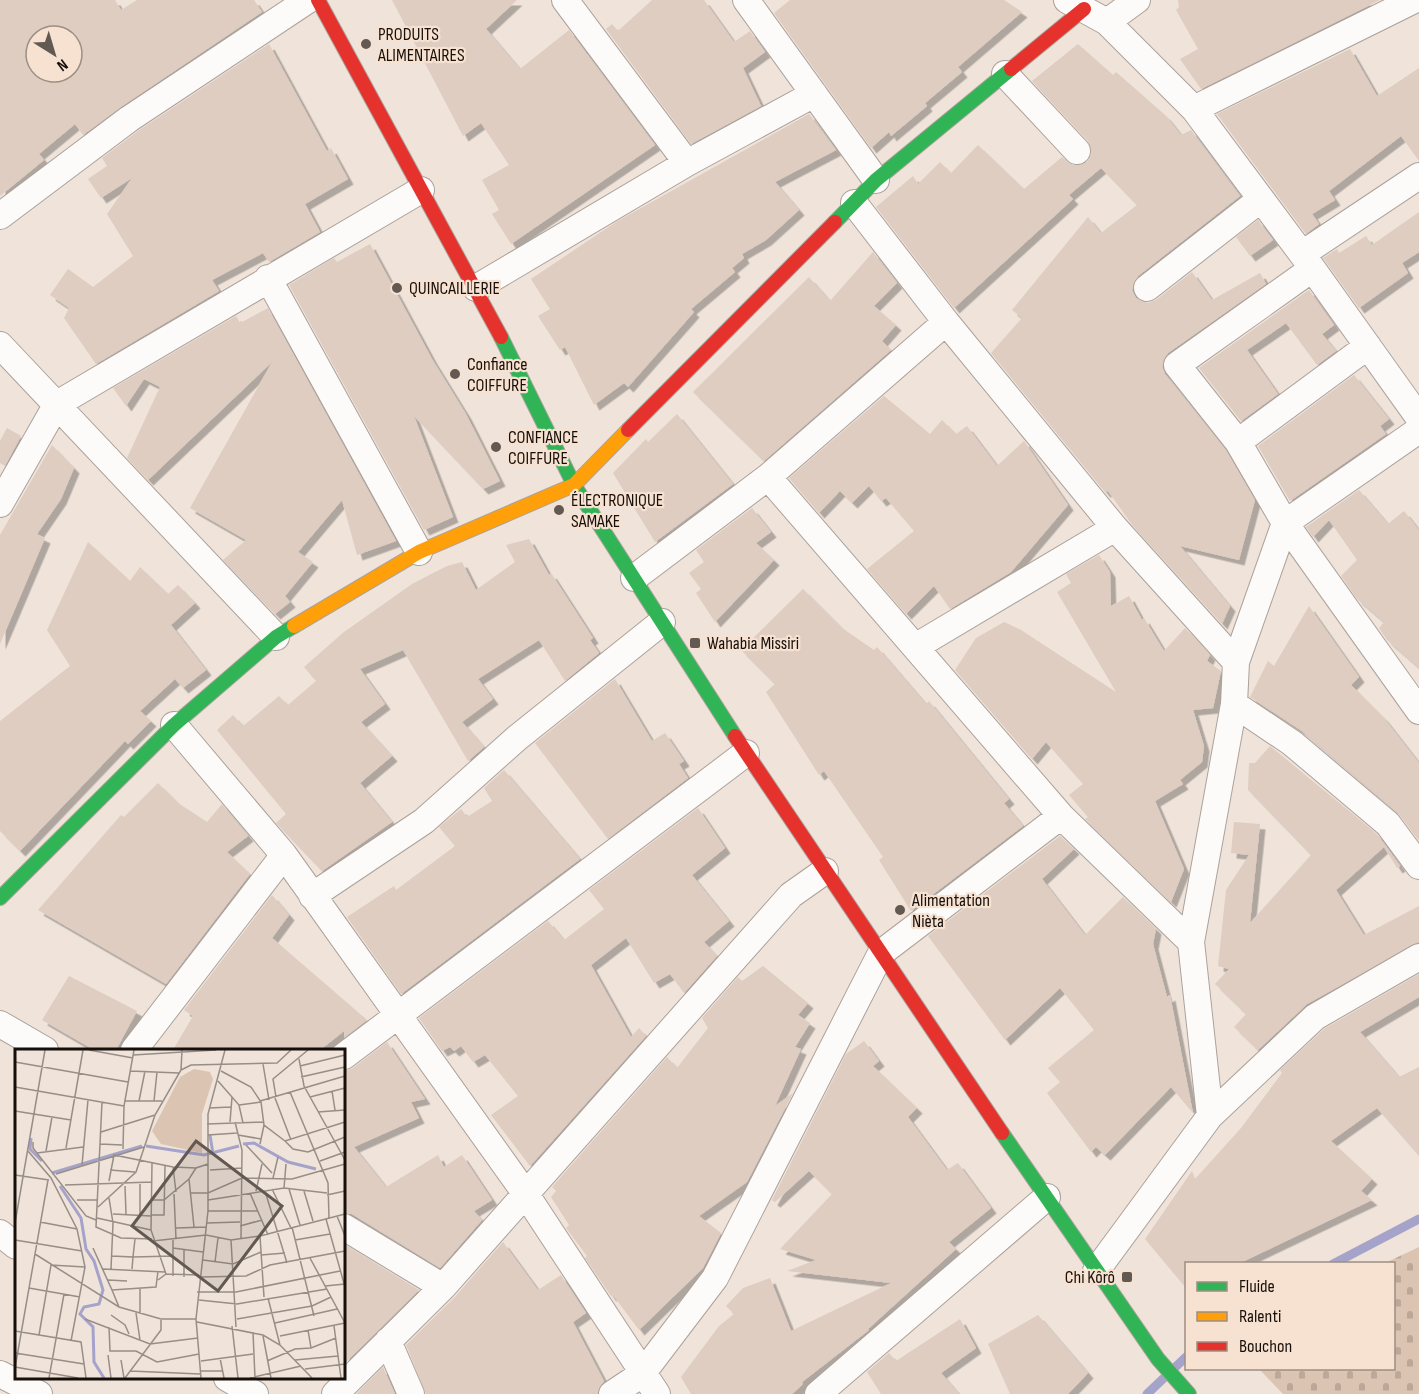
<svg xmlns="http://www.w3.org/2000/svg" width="1419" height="1394" viewBox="0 0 1419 1394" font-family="'Sofia Sans Condensed',sans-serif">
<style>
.cemetery{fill:url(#cemetery-stones)}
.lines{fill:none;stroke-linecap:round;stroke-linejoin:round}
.stream{stroke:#a5a3ca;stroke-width:9}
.building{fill:#decdc0;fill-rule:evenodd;filter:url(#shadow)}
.street-casing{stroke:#aba29b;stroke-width:28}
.fast-casing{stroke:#aba29b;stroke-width:16}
.slow-casing{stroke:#aba29b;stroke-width:16}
.jam-casing{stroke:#aba29b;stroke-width:16}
.street{stroke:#fdfbf9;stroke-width:26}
.fast{stroke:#30b455;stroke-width:14}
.slow{stroke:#ff9f0a;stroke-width:14}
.jam{stroke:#e5322d;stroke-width:14}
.poi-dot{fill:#625953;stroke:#f7e2d2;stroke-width:2}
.labels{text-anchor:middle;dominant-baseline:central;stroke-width:4.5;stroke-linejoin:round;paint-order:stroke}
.poi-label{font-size:18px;fill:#160f0a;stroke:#f7e2d2;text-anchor:start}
.inset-river{fill:none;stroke:#a5a3ca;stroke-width:3}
.inset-road{fill:none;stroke:#988e87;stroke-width:1.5}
.view{fill:#625953;fill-opacity:0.15;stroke:#625953;stroke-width:3}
.inset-edge{fill:none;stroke:#160f0a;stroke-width:3}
</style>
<defs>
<pattern id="cemetery-stones" width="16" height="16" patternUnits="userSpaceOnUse" patternTransform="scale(1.5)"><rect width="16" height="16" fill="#dcc4b2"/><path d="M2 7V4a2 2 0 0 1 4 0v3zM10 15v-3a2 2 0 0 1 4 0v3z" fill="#bca798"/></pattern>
<filter id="shadow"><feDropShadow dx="5.5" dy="5.5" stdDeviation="0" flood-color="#0004"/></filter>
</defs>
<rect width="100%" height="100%" fill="#efe3da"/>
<!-- cemetery -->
<path class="cemetery" d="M1419,1247v147h-136l-22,-23v-3h133v-104l-9,-1z"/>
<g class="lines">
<!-- stream -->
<path class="stream" d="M1333,1264l86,-45
M1147,1394l39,-37"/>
</g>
<!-- building -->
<path class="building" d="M0,0h115l6,10 16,-10h117l8,12 -141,95 -38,28 -8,-11 -36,30 5,6 -44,36zM36,36h36v36h-36z
M392,0h125l-31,29 34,40 49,-39 86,115 -144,99 -19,-30 7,-4 -17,-30 27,-15 -28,-42 -18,13z
M652,0h52l30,42 16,-11 15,21 -22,16 18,38 -70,38 -85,-115 6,-5 6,7z
M790,0h214l18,12 -64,55 4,5 -37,31 2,3 -36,30 -2,-4 -18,16 -97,-135z
M1178,0h202l-179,89 -21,-30 18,-10 -22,-39 3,-3z
M269,44l58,107 4,-3 17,31 -43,25 15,28 -51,30 -6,-9 -51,27 7,11 -123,73 -32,-46 5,-10 -19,-13 18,-26 25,18 40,-31 -26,-42 25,-36 -31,20 -13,-19 19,-13 -5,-8 36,-27z
M1078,44l35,31 3,-3 50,44 15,19 10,-5 49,66 -102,80 -6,14 4,8 12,5 8,-3 36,-28 20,28 48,-27 6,11 -98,69 -6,13 3,8 61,76 29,50 -16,60 -59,-14 50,60 -8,18 -89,-98 -25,-35 -3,1 -114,-139 31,-35 -10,-8 76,-93 13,16 36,-28 -36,-37 -32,27 4,4 -119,109 -78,-101 37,-31 5,8 22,-22 11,11 27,-28 46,44 38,-32 11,8 14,-3 4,-7 -3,-14 -56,-60z
M1350,49l27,47 42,-28v93l-18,-25 -72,55 6,9 -23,14 7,10 -13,10 -89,-120z
M809,114l27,36 -61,32 24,28 -33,30 -24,14 2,4 -12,10 3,4 -44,37 3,3 -66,75 -4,-4 -30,22 -29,-58 -5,3 -22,-34 12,-7 -19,-30 85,-57z
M1419,212v40l-17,11 6,10 -49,35 -36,-50 14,-9 2,4 27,-17 6,9z
M1258,220l15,20 -23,16 -14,-19z
M370,244l62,115 34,55 34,67 -17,8 -69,-73 39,101 -29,13 -135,-245 45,-27 3,4z
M873,252l24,31 -23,23 22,19 -14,16 9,9 -127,111 -71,-69 116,-115 21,24z
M1309,290l25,35 -12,9 14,17 -19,14 -31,-42 -39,27 31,44 -37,27 -42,-53z
M268,308l128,233 -39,14 -15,-55 -44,52 15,10 -28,34 5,6 -15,12 -52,-54 23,-20 -56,-32 82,-146 -124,118 -21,-22 33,-71 -16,-8 -18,27 -13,-18 123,-72 4,7z
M1354,375l35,44 -9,7 6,8 -96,67 -32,-55z
M884,396l46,38 12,-14 14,14 11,-8 30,40 27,-25 44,64 -57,67 -61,37 -16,-23 -28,28 -39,-45 47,-38 -28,-33 -5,3 -12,-15 -17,17 -12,-12 -21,22 -30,-35z
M677,414l56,70 -78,58 -42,-69 33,-34 2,3z
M7,428l14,8 -16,30 -5,-3v-22z
M52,445l22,23 -13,31 -24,35 8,4 -45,106v-109z
M1359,490l29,34 16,-13 15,19v138l-32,-28 -8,-12 5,-6 -27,-23 -16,-23 16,-16 -28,-40 -16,17 -7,-10z
M752,508l19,24 -15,11 18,17 -59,62 -19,-29 5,-4 -12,-16 15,-11 -8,-12z
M529,539l20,36 2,-2 42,65 -3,2 9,13 -34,28 -26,-41 -61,39 15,20 -31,23 22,25 -16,14 -65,-111 -43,19 25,35 -24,18 31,34 -32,27 32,39 -70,49 -46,-48 10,-9 -69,-84 16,-15 10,11 36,-30 9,9 28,-24 -12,-14 40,-35 68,-48 35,-18 15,-4 14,28 39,-28 -9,-17z
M88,542l42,39 10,-14 28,27 10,-9 17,18 -24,22 35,45 -23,18 -8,-9 -35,32 11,10 -23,23 -3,-3 -105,110 -20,-20v-110l70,-55 -23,-36z
M1099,555l11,17 1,34 18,-10 13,24 2,-2 20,33 21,-23 25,27 -3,6 14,10 -8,37 -20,2 11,36 -2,16 -22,18 3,4 -28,17 29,68 -13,33 -86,-83 3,-2 -19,-22 14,-11 -37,-42 -14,17 -77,-89 21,-32 28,-16 17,8 95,62 -59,-100 14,-9 -5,-9z
M803,589l39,39 32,22 3,-3 49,57 3,-3 80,98 -5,4 19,23 -112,85 -32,-51 4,-3 -59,-86 -5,4 -53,-83 9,-8 -34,-34z
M1309,606l50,71 -8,8 33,33 35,45v78l-21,-28 -96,-82 -52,-34 18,-36 6,5z
M615,679l37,62 13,-8 19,28 -5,3 9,14 -80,61 -73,-96z
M1270,746l107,88 23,32 -3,2 -13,-21 -48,43 28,45 55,-29v36l-112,62 -49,46 -24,-23 12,-13 -31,-30 14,-15 -11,-3 8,-76 23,-35 -18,-2 3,-31 26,2 -10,99 61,-68 -63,-65 1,-27h6z
M504,770l76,89 -179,135 -54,-77 47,-31 2,4 59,-44 -16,-19 22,-18 6,8 25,-16 -8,-13z
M158,783l20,20 29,19 15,-18 26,32 -21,16 23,22 -84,110 -128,-74 83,-95 3,2z
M698,808l27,40 -33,27 37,46 -25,21 13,14 -33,37 -14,-19 -16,9 -28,-45 -35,27 40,72 8,-9 7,8 -116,130 -39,-51 27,-19 -33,-41 -12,7 -12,-16 -7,5 -4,-4 -8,4 -23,-33 129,-97 16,19 40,-31 -15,-19z
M1060,836l14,13 -32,30 43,56 38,-38 33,32 -3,15 14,53 3,-2 23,118 -22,-26 -66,68 -9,-8 -5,5 -44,-59 13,-11 -12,-14 46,-38 -34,-42 -55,52 -77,-104z
M272,895l17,20 -17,23 95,82 -23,18v-7l-24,19h-147l20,-34 -9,-6z
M763,966l45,37 -10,12 12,8 -15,24 6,2 -26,57 18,-13 -46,89 -48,34 22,17 -18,35 -64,62 -26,-35 -2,1 -26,-38 2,-2 -21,-28 3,-3 -18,-28 5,-6 -4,-4 115,-130 10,11 31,-40 -6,-10 36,-41 4,4z
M1419,974v23l-59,35 39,45 20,-10v89l-42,-48 -46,33 41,38 -11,12 11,9 -132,63h-54v25l-41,-49 47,-68 3,8 46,-51 41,-55 -2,-3 44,-41z
M69,976l68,35 -21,39h-22l-52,-30z
M864,1041l15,20 -6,5 44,42 -9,9 39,53 11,-7 33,45 -42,34 7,7 -88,80 1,1 -67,52 1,2 -11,10h-101l-10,-17 38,-51 15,-12 -8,-8 17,-18 27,-10 21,53 100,-48 -104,-12 29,-11 -36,-11 52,-55 -23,-23 -34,31 -3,-2 74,-146z
M387,1042l38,57 -14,3 8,16 -65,29 32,40 52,-32 6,12 18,-12 30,45 -18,11 8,9 -42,48 -88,-54 -8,-2v-141l9,-3z
M503,1242l35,48 23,-15 25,38 -13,9 31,59 -7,13h-171l-20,-49 48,-47z
M344,1244l75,46 -75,74z
M1038,1315l50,58 -20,21h-58l-22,-50z
M960,1319l16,29 -35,25 18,21h-78l-14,-22 22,-19 7,8z
M383,1367l12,27h-39z"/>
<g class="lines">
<!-- street casing -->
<g class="street-casing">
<path id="street" d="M565,0l122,163
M746,0l130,180
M1067,0l40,22 87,87 108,145 117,164
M1107,22l30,-22
M1005,74l72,77
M1194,109l220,-109
M854,203l92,119 169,206 121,134
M0,216l129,-97 179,-119
M1302,254l117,-78
M1312,269l-135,96 61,77 47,81 134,188
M268,278l151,274
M476,288l211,-125 127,-69
M1147,288l114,-89
M0,345l276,292
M1238,442l130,-96
M768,477l293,339 130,126
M0,504l57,-100 364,-214
M634,578l134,-101 178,-155
M915,647l200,-119
M1234,704l58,39 96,81 31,42
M174,725l110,130 241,338 132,201
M312,896l112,-75 93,-83 145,-116
M0,1024l45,26
M134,1050l150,-195
M344,1056l402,-303
M1210,1116l105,-99 104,-60
M344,1227l99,60
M0,1233l16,13
M1096,1271l114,-155 -19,-174 43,-238 2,-42 49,-139 134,-93
M388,1341l23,53
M0,1374l39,20
M227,1378l28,16
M335,1394l108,-107 348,-392 34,-24
M612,1394l30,-20 73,-96 166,-325 180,-137
M818,1394l229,-197"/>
</g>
<!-- fast casing -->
<g class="fast-casing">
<path id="fast" d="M835,222l41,-42 135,-111
M501,337l73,148 161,251
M0,898l174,-173 102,-88 18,-11
M1002,1133l156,226 31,35"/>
</g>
<!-- slow casing -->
<g class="slow-casing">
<path id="slow" d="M294,626l125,-74 155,-67 54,-55"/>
</g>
<!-- jam casing -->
<g class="jam-casing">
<path id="jam" d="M318,0l183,337
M1011,69l73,-60
M628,430l207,-208
M735,736l267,397"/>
</g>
<!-- street -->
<use href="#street" class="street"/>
<!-- fast -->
<use href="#fast" class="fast"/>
<!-- slow -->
<use href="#slow" class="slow"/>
<!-- jam -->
<use href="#jam" class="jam"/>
</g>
<!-- markers -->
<g class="poi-dot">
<circle cx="366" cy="44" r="6"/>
<circle cx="397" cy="288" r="6"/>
<circle cx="455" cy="374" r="6"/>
<circle cx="496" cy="447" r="6"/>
<circle cx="559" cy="510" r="6"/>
<rect x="689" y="637" width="12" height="12" rx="3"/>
<circle cx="900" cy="910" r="6"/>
<rect x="1121" y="1271" width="12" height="12" rx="3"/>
</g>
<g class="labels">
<!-- poi labels -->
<g class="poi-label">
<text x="378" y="34">PRODUITS<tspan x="378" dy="21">ALIMENTAIRES</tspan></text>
<text x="409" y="288">QUINCAILLERIE</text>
<text x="467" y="364">Confiance<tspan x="467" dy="21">COIFFURE</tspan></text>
<text x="508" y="437">CONFIANCE<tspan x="508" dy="21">COIFFURE</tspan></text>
<text x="571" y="500">ÉLECTRONIQUE<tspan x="571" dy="21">SAMAKE</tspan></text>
<text x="707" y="643">Wahabia Missiri</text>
<text x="912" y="900">Alimentation<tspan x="912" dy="21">Nièta</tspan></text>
<text x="1115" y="1277" text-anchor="end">Chi Kôrô</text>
</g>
</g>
<!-- overview -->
<g transform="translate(15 1049)">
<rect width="330" height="330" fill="#efe3da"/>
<path d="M179,20l16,3 3,7 -11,35v39l-41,-9 -9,-13 28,-54z" fill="#dcc4b2"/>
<path class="inset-river" d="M195,86l3,19M16,89l-1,11 12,12M228,95l11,-1 34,19 28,7M131,97l58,9 35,-9M37,124l90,-27M45,137l21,32 5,31 8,12 9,29 -4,14 -15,3 -4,7 13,13 1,35 10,16"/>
<path class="inset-road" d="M74,1l44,8M118,6l83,-5M284,10l5,27 41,74M0,13l113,20M248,15l6,36M285,17l45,-11M166,21l10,-5 86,-2 14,-13M115,22l49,2M206,22l30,16 10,15 3,23 21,16 60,-19M286,28l44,-10M203,32l21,24 4,18M0,38l109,19M317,42l3,19M275,43l38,91 1,35M261,48l-3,-18 35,-29M295,48l35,-9M260,49l16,42M110,52h37M124,52l6,-30M139,52l3,-29M245,52l85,-25M87,53l-6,125 25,11 31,1M224,56l22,-3M194,59l22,-1M0,62l56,9M303,63l27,-2M215,73l2,-25M220,73l7,28 -1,89M192,75l56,-2M86,83l54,-17M193,86l29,-2M223,86l23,4M270,92l8,8 15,3 37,-15M18,93v6l53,68 10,4M85,95l22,1M245,95l4,-19M231,96l26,28M51,99l17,-98M108,100l1,-43 10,-56M13,102l23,27 26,51 8,38 -14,74M31,102l6,-34M22,104l46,-6M305,112l25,-9M137,114l-1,67 15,44M67,116l6,-65M158,118l3,25M95,121l25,2M195,121l32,-2M41,125l88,-27M0,126l34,5M258,129l5,-21M174,130l5,48M94,132l5,-26 59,12 23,1M125,135v31M50,136l87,-3M110,137l1,28M269,139l2,-24M257,140l19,39M274,140l11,36M241,142l6,-27M250,142l22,72M289,142l9,30M176,144h17l34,-15 50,1 53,-15M235,144l18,42M159,145l2,45M312,146l18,-4M94,149l4,25 -2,46M62,151h21M137,151h12l25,-21 7,-11 12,-4M193,151l76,-12 43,5M83,158l38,-35 19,-57 26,-45 1,-20M193,162h50M98,165l38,2M136,166h13l1,-49M322,167l8,20M82,169l54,12M311,170l19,68M25,173l37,7M0,174l30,-173M192,174l33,-1M225,177l22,-6M277,178l22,89M161,179l30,-1M245,187l4,61M120,190l-2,18 40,-1M0,191l67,11M158,191v36M216,191l5,87M280,191l35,-6M138,192l53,-6 25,5 29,-4 85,-22M78,199l19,42 44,-3 2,-16M158,199l30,4M169,201v27M20,205l84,53 42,12h35M246,206l24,-2M96,207l22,1 -1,12M295,209l35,65M188,211l30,4 28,-12M200,213l3,-24M88,220l62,3M186,228l45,-1 24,-11 75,-14M93,231l19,1M143,231l8,-6 33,1M310,237l20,-2M14,239l51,9M125,239v25M97,241l7,17M182,243h39l104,-21M253,249l12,47M184,251l38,4 90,-15M121,264l4,27M96,266l14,10 4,9M70,270l65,25 48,-6M222,270l75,-13 19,-9M182,273l66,13 17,10 32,33M260,274l62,-14M217,277l6,52M319,277l7,52M94,278l1,24h26l21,11 42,-8M293,281l3,18M0,282l66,11 5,36M238,283l2,46M24,286l12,-70 34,2M248,287l8,42M265,287l65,-13M0,304l69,11M93,306l3,23M205,309l4,20M106,311l3,18M280,311l43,-4M186,312l52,-7M252,312l28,-12 16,-1 25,-10M0,318l63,11M0,319l33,-188M290,320l40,-5M115,322l70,3M186,322h21M34,329l15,-84M110,329l36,-48v-10M186,329l-5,-59 12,-108v-97l17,-64M235,329l51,-12"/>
<path class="view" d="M181,92l86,65 -64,85 -86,-65z"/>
<rect width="330" height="330" class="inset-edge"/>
</g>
<!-- legend -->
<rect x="1185" y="1262" width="210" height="108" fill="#f7e2d2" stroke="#9d8e82" stroke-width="1.5"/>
<rect x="1197" y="1282" width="30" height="9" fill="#30b455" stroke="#9d8e82" stroke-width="1.5"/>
<text x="1239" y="1292" font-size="18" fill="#160f0a">Fluide</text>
<rect x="1197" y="1312" width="30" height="9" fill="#ff9f0a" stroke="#9d8e82" stroke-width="1.5"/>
<text x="1239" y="1322" font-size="18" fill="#160f0a">Ralenti</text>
<rect x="1197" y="1342" width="30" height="9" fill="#e5322d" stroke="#9d8e82" stroke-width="1.5"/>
<text x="1239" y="1352" font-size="18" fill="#160f0a">Bouchon</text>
<!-- north arrow -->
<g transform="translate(54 54) rotate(143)"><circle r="28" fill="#f7e2d2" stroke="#9d8e82" stroke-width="1.5"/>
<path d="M0-4.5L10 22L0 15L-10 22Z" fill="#625953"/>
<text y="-9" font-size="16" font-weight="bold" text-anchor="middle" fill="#160f0a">N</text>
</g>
</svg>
